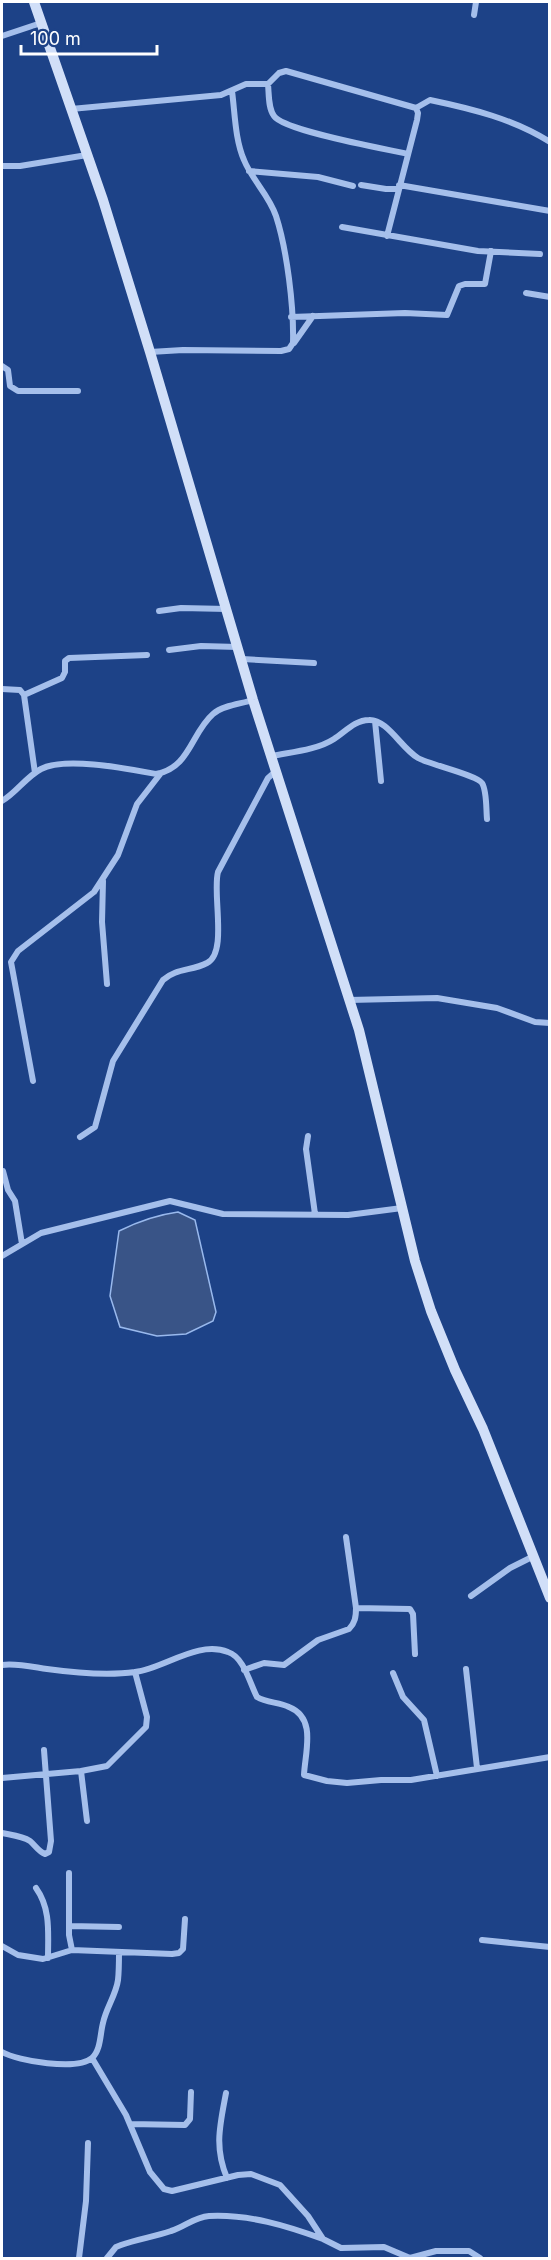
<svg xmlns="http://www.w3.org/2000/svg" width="551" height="2260" viewBox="0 0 551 2260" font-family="Inter,sans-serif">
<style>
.water{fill:#395487;stroke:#99b9ed;stroke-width:1.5}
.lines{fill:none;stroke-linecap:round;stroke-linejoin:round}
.street{stroke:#a5bfeb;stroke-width:6}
.secondary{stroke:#d1dff8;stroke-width:10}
</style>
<rect width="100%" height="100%" fill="#1d4287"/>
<!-- water -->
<path class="water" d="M178,1212l17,8 21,92 -3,9 -27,13 -29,2 -37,-9 -10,-31 9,-65c20,-10 37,-16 59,-19z"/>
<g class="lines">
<!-- street -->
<path class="street" d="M474,15l2,-13
M2,36l39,-13
M268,84c1,10 0,24 6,32 10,15 112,33 134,38
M416,108l14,-8c43,9 83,19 120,42
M71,109l150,-14 25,-11h22l11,-11 7,-2 130,37 2,5 -1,7 -30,116
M2,166h18l67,-11
M249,171l69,6 35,9
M361,185l25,4h11l1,2
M399,185l151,26
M342,227l136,24 62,3
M526,293l24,4
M291,317l114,-4 42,2 12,-29 6,-2h20l6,-33
M294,343l19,-27
M150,352l33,-2 98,1 8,-2 4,-6c1,-36 -6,-93 -17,-127 -7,-21 -24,-36 -32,-56 -9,-21 -9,-46 -12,-69
M2,366l6,4 2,16 8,5h60
M159,611l22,-3 46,1
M169,650l32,-4 37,1
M242,659l72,4
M2,689l18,1 4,5 11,78
M24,695l38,-17 3,-6v-11l4,-3 78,-3
M375,721l6,60
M272,756c20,-4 45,-6 62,-17 11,-7 21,-19 35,-19 18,-1 33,29 49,38 13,7 59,17 64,25 5,8 4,26 5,36
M2,801c14,-8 24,-24 39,-32 24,-13 88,0 115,5 34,-6 35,-41 57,-60 10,-9 28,-10 40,-14
M103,881l-1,41 5,62
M349,1000l88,-2 60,10 38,14 15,1
M33,1081l-22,-119 7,-11 76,-59 24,-37 19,-51 24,-31
M308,1136l-2,13 9,65
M80,1137l15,-10 18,-66 50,-81c13,-12 29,-9 44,-17 21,-10 5,-70 11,-91l50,-94 8,-7
M3,1171l5,19 7,11 7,43
M2,1256l39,-23 129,-32 53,13 125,1 54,-7
M471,1596l39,-28 24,-12
M356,1608l54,1 3,5 2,40
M2,1665c14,-2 31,2 45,4 29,4 59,7 88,3 30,-4 63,-32 93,-20 16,5 22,32 29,45 10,6 22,5 32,10 28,11 16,45 15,68l23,6 20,2 34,-3h30l139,-23
M466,1669l11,99
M244,1670l20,-7 20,2 34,-25 31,-11c6,-6 7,-12 7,-21l-10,-71
M393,1673l10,24 21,23 13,56
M81,1771l26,-5 39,-39 1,-10 -12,-45
M2,1778l79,-7 6,50
M2,1833c9,2 20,3 28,8 6,5 8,10 15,13l4,-2 2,-11 -7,-91
M69,1873v62l3,15
M36,1888c15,21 12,45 12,70
M69,1926l50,1
M482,1940l68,7
M2,1946l16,9 25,4 29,-9 100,4 7,-1 4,-4 2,-30
M2,2052c16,9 75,19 90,6 9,-8 8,-24 11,-35 3,-15 13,-28 15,-43 1,-9 1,-19 1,-28
M92,2058l34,57 24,57 14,17 8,2 66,-16 13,-1 29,11 28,31 15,23 18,9 43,-1 26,11 26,-7h33l11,7
M226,2093c-6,32 -12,54 1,85
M130,2124l55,1 5,-6 1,-27
M79,2258l7,-57 2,-58
M107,2258l9,-11 5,-2c16,-6 33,-8 50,-14 14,-4 23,-14 38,-15 40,-2 78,10 114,23"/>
<!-- secondary -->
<path class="secondary" d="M34,2l69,198 47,152 103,348 106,330 56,231 16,50 24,59 28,59 67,169"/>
</g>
<!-- border -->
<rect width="551" height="2260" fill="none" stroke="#ffffff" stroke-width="6"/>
<!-- scale -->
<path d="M21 45v9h136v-9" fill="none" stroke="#ffffff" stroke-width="3"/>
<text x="30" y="45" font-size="18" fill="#ffffff" stroke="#1d4287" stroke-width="4.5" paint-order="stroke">100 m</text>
</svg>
